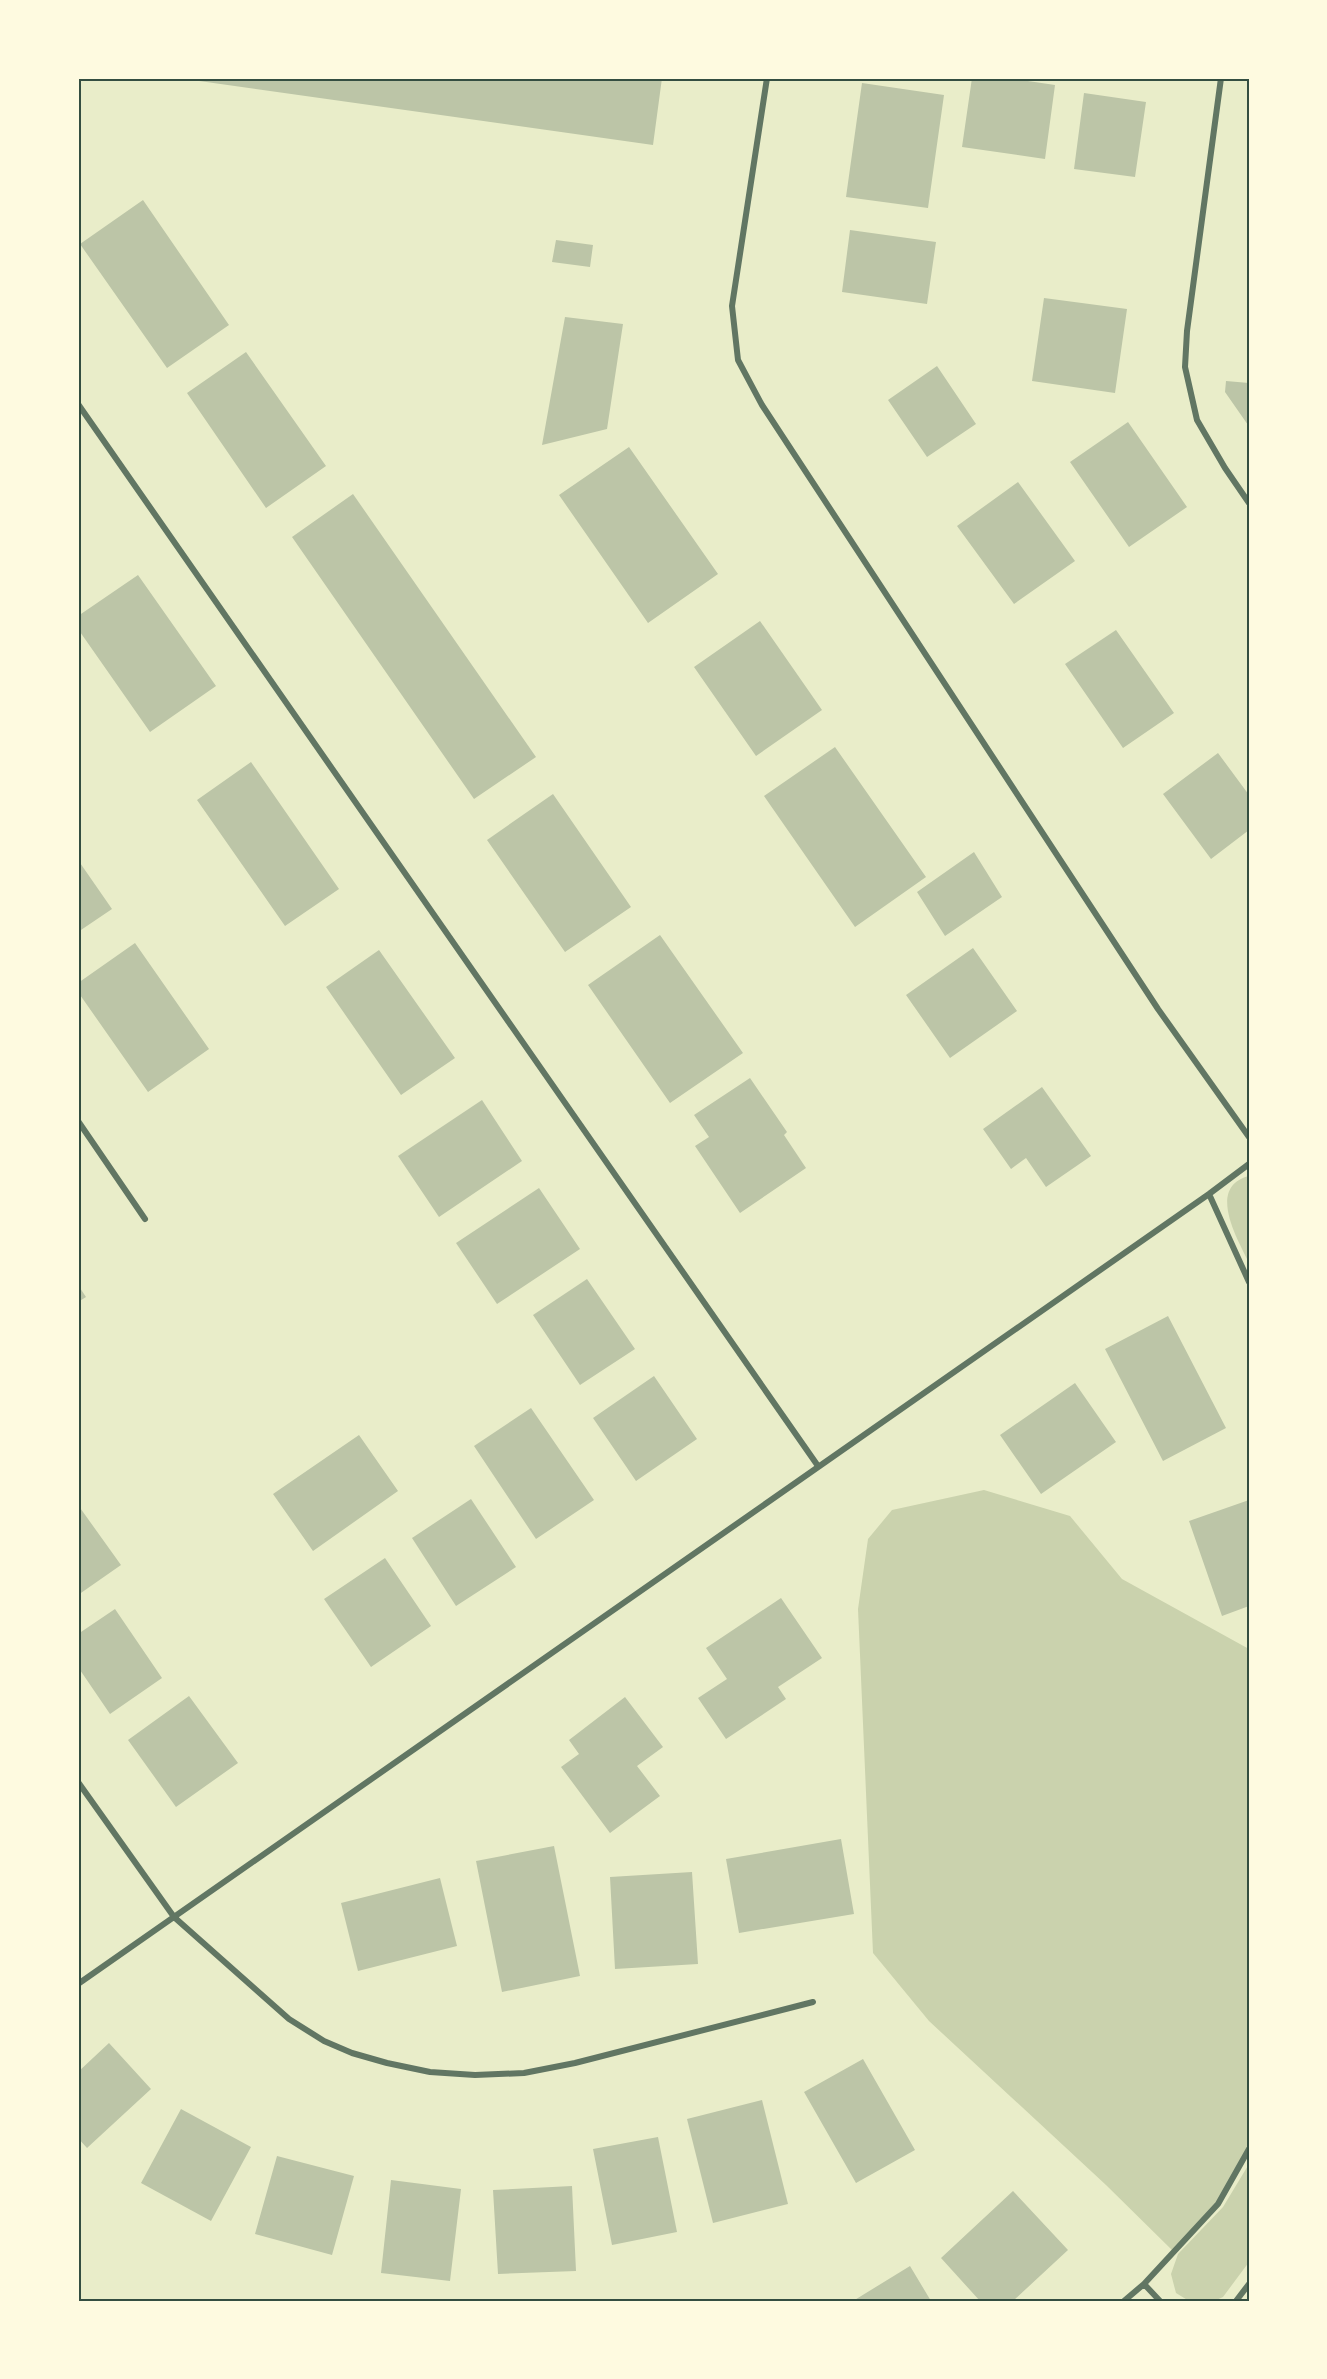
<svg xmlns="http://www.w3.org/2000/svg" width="1327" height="2379" viewBox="0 0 1327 2379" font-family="Inter,sans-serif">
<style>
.green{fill:#cad2ad}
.building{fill:#bcc5a7}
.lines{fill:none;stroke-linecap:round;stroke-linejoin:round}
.minor{stroke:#617663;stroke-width:6}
.neatline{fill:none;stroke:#344e41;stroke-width:2}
</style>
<rect width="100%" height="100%" fill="#e9edc9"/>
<!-- green -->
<path class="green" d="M1249,1176v87c-11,-23 -43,-76 0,-87z
M984,1490l86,26 52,63 127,70v500l-31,55 -45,47 -67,-66 -177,-164 -56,-68 -15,-344 10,-70 24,-29z
M1249,2164v98l-26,35 -9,4h-25l-13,-8 -5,-19 7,-20 45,-47z"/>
<!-- building -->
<path class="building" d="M178,78h484l-9,67z
M972,78h35l48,7 -10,74 -83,-12z
M862,83l82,12 -16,113 -82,-11z
M1084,93l62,9 -11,75 -61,-8z
M143,200l86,125 -62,43 -87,-124z
M850,230l86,12 -9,62 -85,-12z
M556,240l37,5 -3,22 -38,-5z
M1044,298l83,11 -12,84 -83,-12z
M565,317l58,7 -16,105 -65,16z
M246,352l80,114 -60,42 -79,-115z
M937,366l39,58 -49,33 -39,-57z
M1226,381l23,2 -1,42 -23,-33z
M1128,422l59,85 -58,40 -59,-85z
M629,447l89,127 -70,49 -89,-128z
M1018,482l57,79 -61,43 -57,-78z
M353,494l183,263 -62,42 -182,-262z
M138,575l78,111 -66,46 -72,-103v-13z
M760,621l62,89 -66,46 -62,-89z
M1116,630l58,83 -51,35 -58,-84z
M835,747l91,130 -71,50 -91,-131z
M1218,753l31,42v35l-38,29 -48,-65z
M251,762l88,127 -54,37 -88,-126z
M553,794l78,113 -66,45 -78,-112z
M974,852l28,45 -57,39 -28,-44z
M78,860l34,49 -34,23z
M660,935l83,118 -73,50 -82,-118z
M135,943l74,106 -61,43 -70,-100v-9z
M973,948l44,63 -67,47 -44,-63z
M379,950l76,108 -54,37 -75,-108z
M750,1078l37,54 -3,3 22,33 -66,45 -45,-67 14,-9 -15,-22z
M1042,1087l49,69 -45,31 -20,-29 -15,11 -28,-40z
M482,1100l40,61 -83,56 -41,-61z
M539,1188l41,61 -83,55 -41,-61z
M587,1279l48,70 -55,36 -47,-70z
M78,1285l8,12 -8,5z
M1168,1316l58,112 -63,33 -58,-112z
M654,1376l43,63 -61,42 -43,-63z
M1075,1383l41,59 -75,52 -41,-59z
M531,1408l63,92 -58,39 -62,-93z
M359,1435l39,56 -85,60 -40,-57z
M471,1499l45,68 -60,39 -44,-68z
M1249,1500v106l-27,10 -33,-95z
M78,1505l43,60 -43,30z
M385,1558l46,68 -60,41 -47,-68z
M781,1598l41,60 -44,29 8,12 -60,40 -28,-41 29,-19 -21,-31z
M115,1609l47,69 -52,36 -32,-47v-33z
M189,1696l49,67 -62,44 -48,-67z
M625,1697l38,50 -26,19 23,30 -50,37 -49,-66 18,-13 -10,-14z
M841,1839l13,75 -115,19 -13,-74z
M554,1846l26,130 -78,16 -26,-131z
M692,1872l6,92 -83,5 -5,-92z
M440,1878l17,68 -99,25 -17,-68z
M109,2043l42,46 -64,59 -9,-10v-66z
M863,2059l52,91 -59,33 -52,-91z
M762,2100l26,104 -75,19 -26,-104z
M181,2109l70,38 -40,74 -70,-38z
M658,2137l19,95 -65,13 -19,-96z
M277,2156l77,20 -22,79 -77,-21z
M391,2180l70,9 -11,92 -69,-8z
M572,2186l4,85 -78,3 -5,-84z
M1013,2191l55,59 -55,51h-33l-39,-43z
M910,2266l21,35h-78z"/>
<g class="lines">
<!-- minor -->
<path class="minor" d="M767,78l-35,228 6,54 24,45 396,604 91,128
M1221,78l-34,253 -2,36 12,53 28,48 24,35
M78,404l740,1062
M78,1121l67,98
M1209,1194l40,88
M78,1782l96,135 115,102 35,22 28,12 35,10 43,9 45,3 49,-2 51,-10 238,-61
M78,1984l1131,-790 40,-30
M1144,2284l16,17
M1124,2301l20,-17 74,-80 31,-55
M1236,2301l13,-17"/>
</g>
<!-- border -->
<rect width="1327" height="2379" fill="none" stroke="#fefae0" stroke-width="159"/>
<rect x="80" y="80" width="1168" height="2220" class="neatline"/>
</svg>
